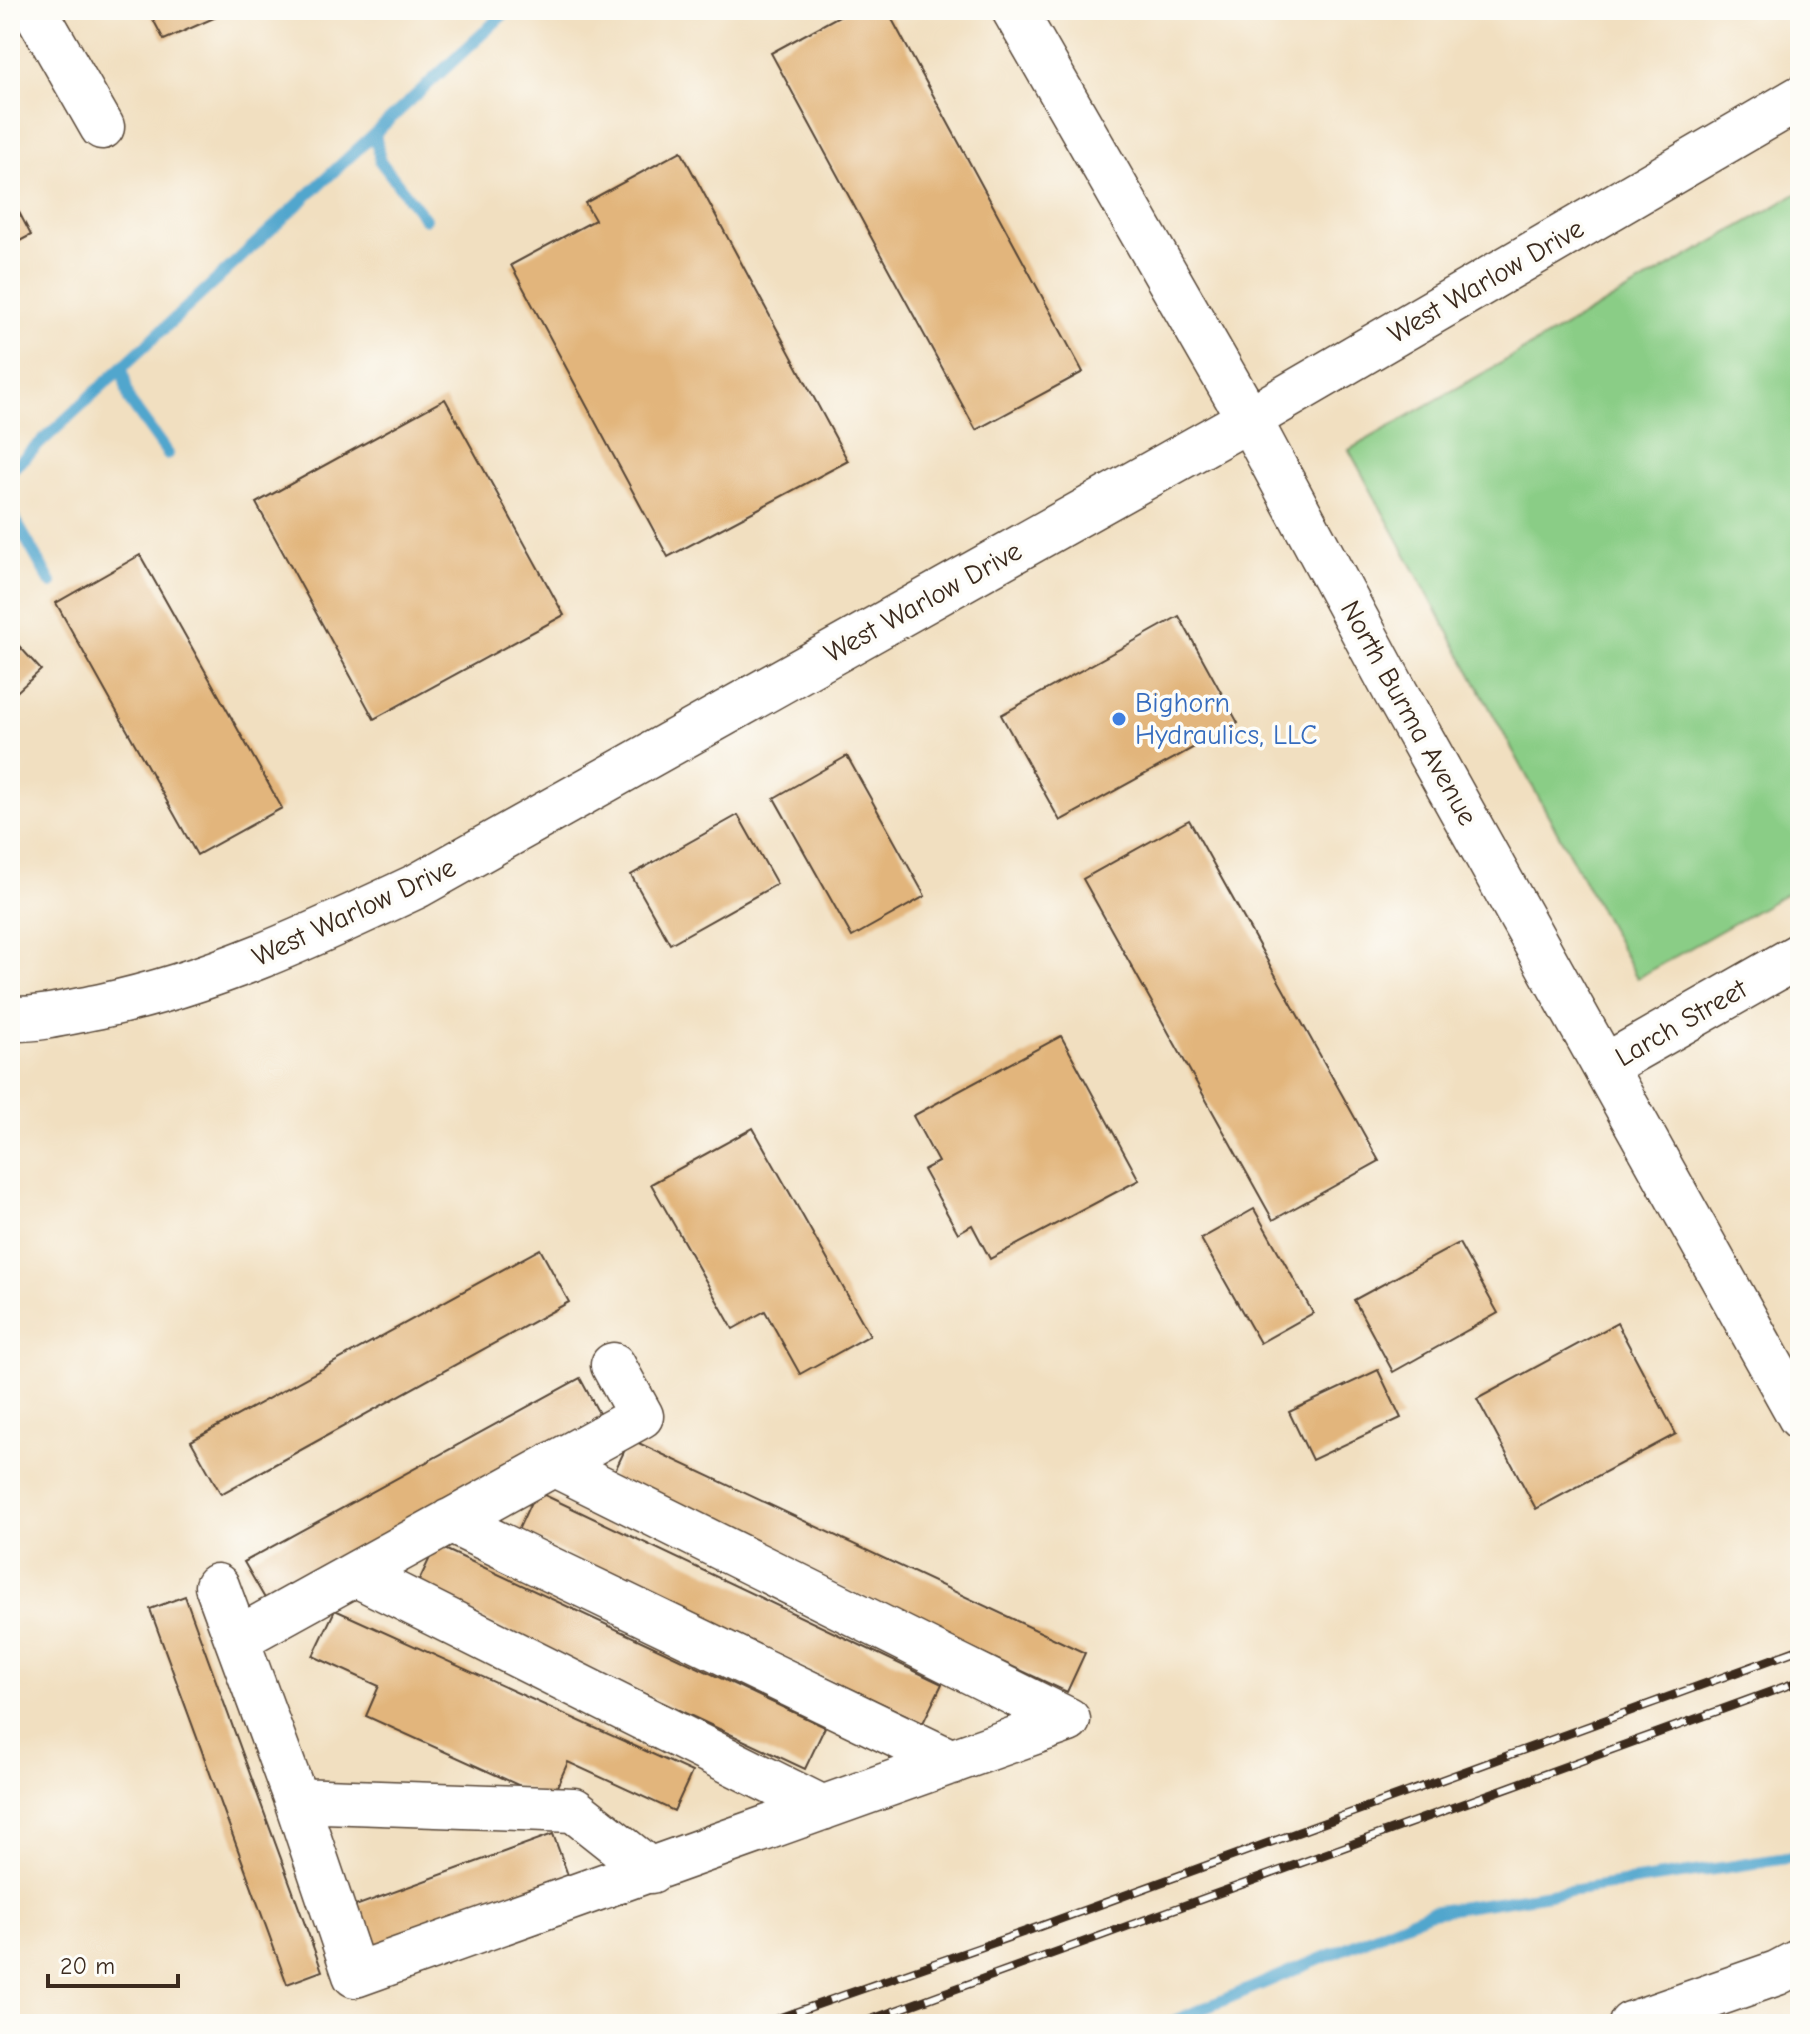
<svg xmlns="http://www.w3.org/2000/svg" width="1810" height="2034" viewBox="0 0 1810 2034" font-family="'Comic Neue',sans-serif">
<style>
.green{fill:#8acd86;stroke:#627c52;stroke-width:2}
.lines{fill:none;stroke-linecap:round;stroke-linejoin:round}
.stream{stroke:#51a6cd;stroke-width:12}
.building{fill:#e2b57b}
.minor-casing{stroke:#564536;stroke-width:47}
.minor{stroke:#fff;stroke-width:44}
.rail-casing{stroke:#3b2a1e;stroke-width:9}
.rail{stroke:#fdfcf7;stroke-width:6;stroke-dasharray:18;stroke-linecap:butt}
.shop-dot{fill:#3f7fe0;stroke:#fdfcf7;stroke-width:3}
.labels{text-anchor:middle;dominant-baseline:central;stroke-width:7;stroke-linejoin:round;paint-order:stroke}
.street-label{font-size:28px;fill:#3b2a1e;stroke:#fdfcf7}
.shop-label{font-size:28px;fill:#366cbe;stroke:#fdfcf7;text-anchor:start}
</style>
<rect width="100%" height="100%" fill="#fdfcf7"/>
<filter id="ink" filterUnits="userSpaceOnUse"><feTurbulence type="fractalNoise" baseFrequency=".0125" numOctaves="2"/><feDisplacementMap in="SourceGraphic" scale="16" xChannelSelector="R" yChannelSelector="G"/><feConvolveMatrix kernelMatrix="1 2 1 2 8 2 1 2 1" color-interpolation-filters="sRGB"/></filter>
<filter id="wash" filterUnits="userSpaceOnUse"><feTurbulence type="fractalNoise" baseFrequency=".006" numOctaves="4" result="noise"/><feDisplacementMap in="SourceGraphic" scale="32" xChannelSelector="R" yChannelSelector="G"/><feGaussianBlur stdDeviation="1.8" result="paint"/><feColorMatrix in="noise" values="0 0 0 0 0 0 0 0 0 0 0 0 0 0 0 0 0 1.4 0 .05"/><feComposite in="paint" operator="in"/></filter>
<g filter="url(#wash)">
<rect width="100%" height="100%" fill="#f1dfc0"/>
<!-- green -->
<path class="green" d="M1800,192v694l-163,92 -288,-528z"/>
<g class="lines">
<!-- stream -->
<path class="stream" d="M375,133l5,28 45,58
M122,367l7,33 39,54
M10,471l498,-461
M10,511l41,72
M1167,2024l264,-112 369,-56"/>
</g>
<g id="blocks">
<!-- building -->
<path class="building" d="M148,10h84l-68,30z
M850,10h37l196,362 -107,58 -205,-377z
M681,151l167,310 -180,96 -157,-292 84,-45 -10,-17z
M10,195l21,40 -21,11z
M445,399l119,216 -190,104 -118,-216z
M140,555l142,253 -85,47 -141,-252z
M1179,616l59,107 -178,98 -59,-106z
M10,636l31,34 -31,28z
M847,756l78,140 -73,41 -78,-139z
M738,815l39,69 -107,60 -39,-69z
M1189,820l190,341 -106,59 -190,-341z
M1061,1036l78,144 -149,79 -18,-34 -14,8 -35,-63 15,-8 -25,-46z
M753,1128l117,207 -70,39 -35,-63 -32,18 -82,-145z
M1254,1209l59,104 -53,30 -59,-104z
M1459,1243l39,70 -105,59 -39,-72z
M540,1249l29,53 -348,192 -30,-53z
M1617,1323l59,111 -140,75 -59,-110z
M1378,1370l23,48 -89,42 -23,-48z
M580,1378l22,41 -335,183 -23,-40z
M630,1439l455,214 -18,39 -456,-213z
M536,1491l406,193 -19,39 -405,-193z
M436,1545l389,182 -20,42 -389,-182z
M185,1596l137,375 -35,13 -137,-375z
M335,1610l357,162 -18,39 -106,-49 -17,38 -185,-84 13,-30 -66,-30z
M553,1834l16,44 -206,75 -16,-44z"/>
</g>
</g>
<g filter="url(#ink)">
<use href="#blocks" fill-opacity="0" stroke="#564536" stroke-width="2"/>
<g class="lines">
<!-- minor casing -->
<g class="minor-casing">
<path id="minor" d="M35,10l67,117
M1014,10l235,409 147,274 404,724
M10,1019c31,1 60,-7 91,-13 113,-24 212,-71 316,-120l832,-467 551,-321
M1605,1066l195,-111
M450,1521l502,241
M355,1574l468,234
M217,1586l79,214 59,175 713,-255 -515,-256
M239,1638l402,-222 -28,-51
M296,1800l278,10 77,61
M1631,2024l146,-51 23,-12"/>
</g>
<!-- minor -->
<use href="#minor" class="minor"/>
<!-- rail casing -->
<g class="rail-casing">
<path id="rail" d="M762,2024l279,-98 759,-277
M859,2024l941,-343"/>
</g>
<!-- rail -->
<use href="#rail" class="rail"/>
</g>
</g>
<!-- markers -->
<circle class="shop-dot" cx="1119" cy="719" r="8"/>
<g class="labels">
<!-- street labels -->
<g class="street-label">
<text transform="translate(1486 281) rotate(-30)">West Warlow Drive</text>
<text transform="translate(923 602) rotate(-29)">West Warlow Drive</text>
<text transform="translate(1409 713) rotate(61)">North Burma Avenue</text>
<text transform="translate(354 912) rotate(-25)">West Warlow Drive</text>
<text transform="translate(1681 1023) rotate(-30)">Larch Street</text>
</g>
<!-- shop labels -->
<g class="shop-label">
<text x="1135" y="703">Bighorn<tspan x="1135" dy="32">Hydraulics, LLC</tspan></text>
</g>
</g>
<!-- margin -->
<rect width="1810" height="2034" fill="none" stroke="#fdfcf7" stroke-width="40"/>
<!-- scale -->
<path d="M48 1974v12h130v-12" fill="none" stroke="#3b2a1e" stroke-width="4"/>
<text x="60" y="1974" font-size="24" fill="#3b2a1e" stroke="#fdfcf7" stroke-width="6" paint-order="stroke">20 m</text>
</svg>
